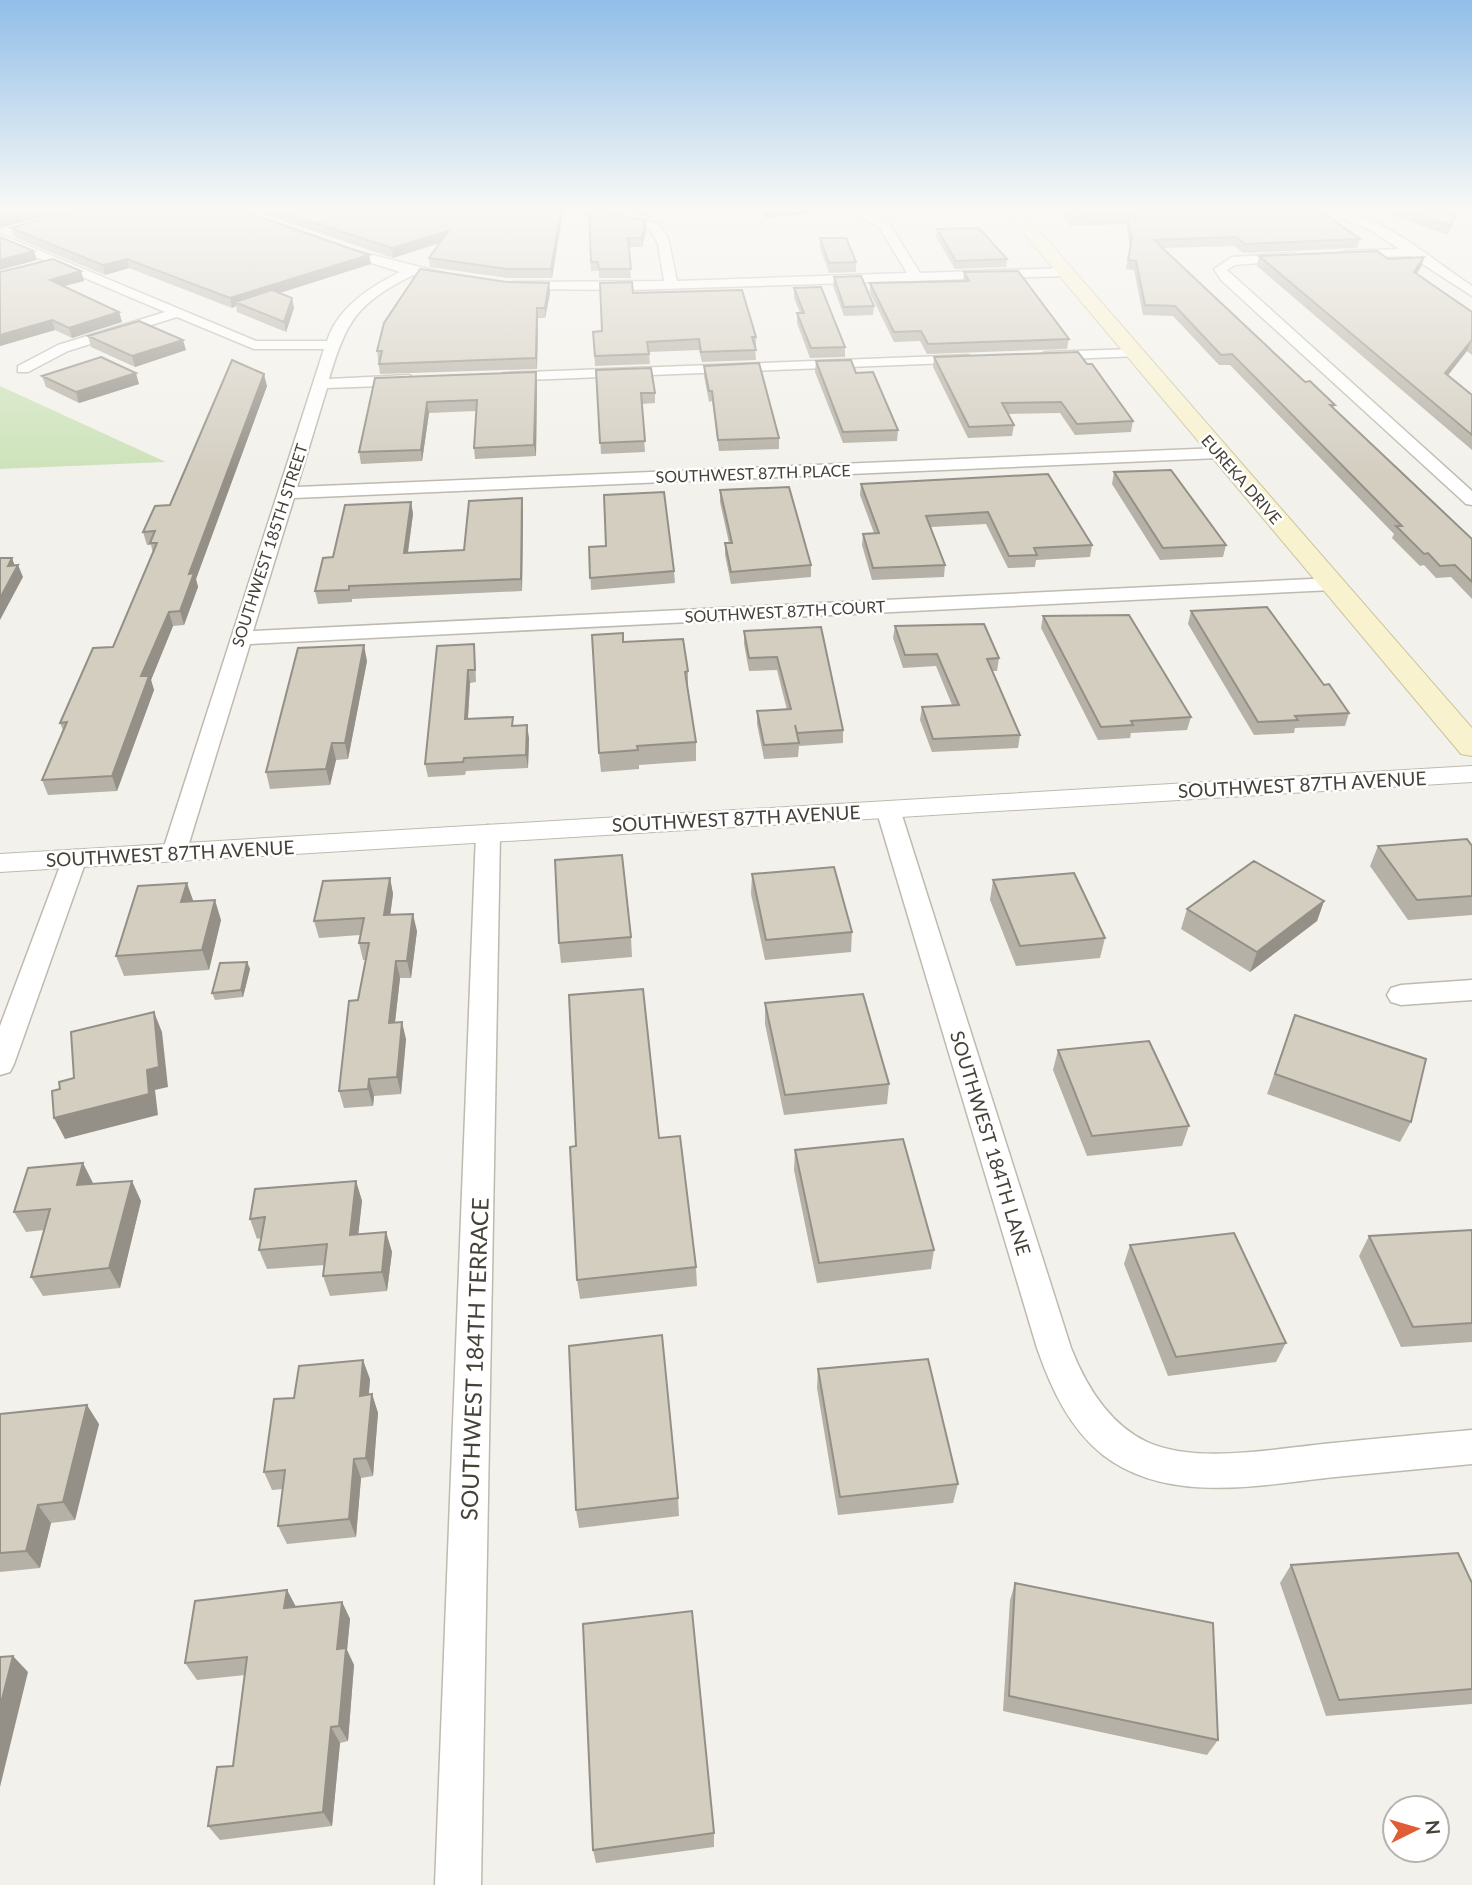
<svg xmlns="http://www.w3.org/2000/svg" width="1472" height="1885" viewBox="0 0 1472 1885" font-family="Lato,sans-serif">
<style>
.green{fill:#cce2b9}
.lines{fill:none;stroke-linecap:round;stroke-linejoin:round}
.minor-casing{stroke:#bebaae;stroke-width:3}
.tertiary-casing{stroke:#bebaae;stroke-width:2}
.secondary-casing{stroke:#cac39e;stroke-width:2}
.minor{fill:#fff;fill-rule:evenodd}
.tertiary{fill:#fff;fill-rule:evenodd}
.secondary{fill:#f8f2cf;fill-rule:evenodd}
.wall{fill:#b6b1a6}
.shaded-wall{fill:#949087}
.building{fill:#d4cec1;stroke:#949087;stroke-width:2}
.labels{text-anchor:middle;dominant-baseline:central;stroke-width:5;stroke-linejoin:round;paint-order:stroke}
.far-street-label{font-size:16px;fill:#474239;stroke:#fff}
.street-label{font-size:19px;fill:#474239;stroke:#fff}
.near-street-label{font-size:23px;fill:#474239;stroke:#fff}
</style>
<rect width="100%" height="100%" fill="#f3f1eb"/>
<!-- green -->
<path class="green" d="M0,386l166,76 -166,7z"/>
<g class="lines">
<!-- minor casing -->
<g class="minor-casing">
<path id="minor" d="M566,211l54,2 39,11 9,14 9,43 230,-8 -28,-46 -21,-10v-4l4,-2 26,11 32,51 145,-5 6,4 -6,4 -435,14 -121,-1v-6l5,-1 150,-1 -6,-37 -8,-15 -18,-7z
M1326,211c54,0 103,47 146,75v10l-62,-40 -69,2 -2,-3 6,-4 54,-2 -25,-17z
M0,234l256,107h71c11,-34 43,-54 73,-69l-67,-21v-6l123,31v6l-5,1 -38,-8c-57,29 -66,45 -84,104l80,-4 8,5 -8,5 -82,3 -30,99 922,-39 8,5 -8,5 -925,40 -41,133 1079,-53 10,6 -10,6 -1082,54 -64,209 -3,5h-18l-3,-5 162,-504h-70l-77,-32 -109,34 -40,21h-10v-6l40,-21 107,-33 -165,-70z
M1293,253l6,4 -2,3 -62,5 -8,5 245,221v14l-6,-1 -245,-224 -7,-11 18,-12z
M1134,349l7,4 -2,3 -94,4 -7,-4 7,-4z
M968,355l7,4 -2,3 -470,19 -7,-4 7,-4z
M888,802l8,2 4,5 171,539c15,38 38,76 76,94 51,23 132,6 186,1 46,-5 93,-9 139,-13v34c-46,4 -92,9 -137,13 -75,8 -167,28 -232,-22 -34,-27 -52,-67 -66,-107l-161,-539 4,-5z
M488,825l9,3 3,5 -19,1052h-46l41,-1052 3,-5z
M75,850l9,2 3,6 -73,206 -4,8 -10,3v-49l63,-168 3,-6z
M1472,980v20l-71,5 -10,-3 -4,-7 4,-7 10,-3z"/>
</g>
<!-- tertiary casing -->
<g class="tertiary-casing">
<path id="tertiary" d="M1472,766v16l-1472,90v-18z"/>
</g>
<!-- secondary casing -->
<g class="secondary-casing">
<path id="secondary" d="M1005,211h17l450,517v28l-11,-2z"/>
</g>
<!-- minor -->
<use href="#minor" class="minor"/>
<!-- tertiary -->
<use href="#tertiary" class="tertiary"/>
<!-- secondary -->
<use href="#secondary" class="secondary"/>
</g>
<!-- wall -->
<path class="wall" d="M254,211h309l-11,67h-44l-78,-11 -1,-9 10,-15 -46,15z
M589,211l57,19 -4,17h-14l3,31h-32v-7h-8z
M623,211h28l-2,7z
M690,211h28v3z
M1057,211h264l39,28 -3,9 -114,5 -9,-7 -71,2 142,134 30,23 -2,4 139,130v60l-21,-22 -15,1 -12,-13 -4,1 -28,-28 2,-4 -164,-169h-11l-46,-49 -30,-1 -9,-45 -8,-1 4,-21 -4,-24 -56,2z
M1379,211h67l9,6 -7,18z
M153,212l216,43 2,9 -92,29 15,15 -8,24 -49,-20 -1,-6 -4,2 -103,-40 -24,7 -91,-38 -3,-9z
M937,229l70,30 -1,8 -51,2 -19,-32z
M820,238l36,24v10l-27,1 -9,-25z
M1259,256l129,3 36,-2 -3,10 -5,7 56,38v43l-5,-4 -19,24 24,20v55l-215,-184z
M81,271l3,10 -20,5 55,26 3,10 -50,16 -17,-8 -55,16v-74z
M964,272l105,67 -2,10 -140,5 -7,-13 -26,1 -24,-49v-10l93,-2z
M834,277l40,29 -1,9 -29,1 -11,-30z
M507,282l42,1 1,10 -5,25h-7l-1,51 -157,5 -3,-23z
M794,288l51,59v10l-35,1 -13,-35v-10h3l-6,-15z
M633,293l123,44v10h-1l1,13 -54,2 -3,-12 -50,2 1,12 -55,2 -2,-34 9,-1z
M88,336l98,14 -51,17 -44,-20z
M934,357l153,7 46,57 -2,11 -56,3 -15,-22 -52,1 6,11 -2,11 -44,2 -35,-71z
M816,361l40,12 42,57 -1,11 -54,2 -28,-71z
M704,366l75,72v11l-60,2 -7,-50 -3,1 -5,-26z
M596,370l59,23v10l-13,1 3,48 -44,2z
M42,376l97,8 -60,19 -33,-16z
M375,378l162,5 -1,73 -61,3 -1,-11 2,-37 -47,2 -7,48 -61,3 -2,-12z
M267,386l-71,193 2,8 -14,38 -11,1 -22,54 3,10 -37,101 -69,4 -6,-15 21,-50 -3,-7 53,-76 40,-94 -2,-8h-4l-4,-13 27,-27z
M1114,472l112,73 -3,12 -63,3 -48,-76z
M1048,474l44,71 -2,12 -54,3 -1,7 -27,1 -22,-44 -55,3 14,38 -1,12 -72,3 -10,-35 1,-11 11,-1 -14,-38 1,-11z
M720,490l91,75v12l-80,7 -6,-29v-12h4l-9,-41z
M411,502l2,12 -5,39 56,-3 59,-40 -1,81 -170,8v3l-34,2 -3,-13 18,-34z
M589,547l85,24 1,12 -84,7z
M1191,611l133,74 25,28 -4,13 -50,2 -1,5 -40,2 -66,-111z
M1043,616l148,101 -4,13 -56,3 -1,5 -32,2 -57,-112z
M895,626l104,32 -2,13h-5l28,64 -2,13 -86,4 -12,-32 2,-13 30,-2 -16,-39 -33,2 -10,-30z
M821,627l22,103v13l-44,3 -1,11 -34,2 -7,-35v-13l30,-1 -10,-40 -28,1 -5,-27v-13z
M623,642l65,29v19l8,52v19l-57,4v4l-38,3 -2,-19z
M437,646l38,11 1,25 -6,1 -2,36 46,7 15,12 -1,30 -62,3 -1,4 -37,2 -3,-13z
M367,661l-19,98 -12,1 -6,25 -60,4 -4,-17z
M1378,846h94v69l-64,5 -38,-54z
M752,874l100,58 -1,20 -86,8 -14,-66z
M390,878l3,16 -3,21 27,16 -6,47h-11l-5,44 11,17 -5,55 -27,2 -1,10 -29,2 -5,-17 19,-91 8,-40h-3l-4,-17 1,-8 -41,3 -5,-17z
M993,880l112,58 -5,20 -84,8 -26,-66z
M193,901l28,19 -12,50 -85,6 -8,-20z
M1324,901l-7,20 -67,51 -69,-43 6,-20z
M631,937l1,20 -71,6 -2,-20z
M247,962l3,7 -7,28 -28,3 -3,-7z
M765,1003l124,81 -2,20 -103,11 -19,-91z
M1295,1015l116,107 -11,20 -133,-48z
M1058,1050l131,76 -7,20 -95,10 -34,-86z
M659,1138l37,129 1,19 -117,13 -3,-19 -1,-134z
M795,1150l139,100 -3,19 -114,14 -23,-113z
M356,1181l6,20 -4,33 28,-2 6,20 -5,39 -57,5 -7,-20 2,-11 -58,4 -8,-19 2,-12 -4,1 -7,-20z
M93,1183l48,18 -21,87 -77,8 -12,-19 13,-47 -18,2 -12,-20z
M1472,1230v112l-71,5 -42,-91 10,-20z
M1130,1245l156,98 -10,19 -108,14 -44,-112z
M818,1369l140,115 -5,19 -115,12 -21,-127z
M370,1379l-1,15h3l6,19 -5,63 -12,2 -5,59 -69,7 -9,-18 5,-37 -11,1 -8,-18 30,-74z
M0,1414l99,10 -24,96 -24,3 -11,45 -40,4z
M678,1498l1,18 -100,12 -3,-18z
M1291,1565l181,18v121l-146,12 -46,-133z
M1015,1583l203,157 -11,15 -204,-44 7,-111z
M287,1590l9,17 46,-5 8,17 -3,31 7,15 -6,76 -8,2 -8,83 -112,14 -12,-14 25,-60 12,-91 -48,5 -12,-17z
M714,1833v14l-118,16 -3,-13z"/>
<!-- shaded-wall -->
<path class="shaded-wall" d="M29,211h38l-67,17v-10z
M561,211h2l-11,67 -1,-9z
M764,211h47v2l-47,5z
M646,221v9l-4,17v-9z
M448,231l1,9 -56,18 -1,-10z
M34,251l3,9 -37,10v-10z
M369,255l2,9 -129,41 -7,-3 1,4 -4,2 -2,-10z
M1424,257l-3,10 -10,15 3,-10z
M127,259l2,9 -24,7 -2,-10z
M81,271l3,10 -31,8 -3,-9z
M549,283l1,10 -5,25v-10z
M292,298l2,10 -8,24 -2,-10z
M537,308l1,10 -1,51 -1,-11z
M119,312l3,10 -50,16 -3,-10z
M52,320l3,10 -55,16v-11z
M183,340l3,10 -51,17 -3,-11z
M1471,341l-4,10 -26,33 4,-11z
M536,372l1,11 -1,73 -2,-11z
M136,373l3,11 -60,19 -3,-11z
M264,374l3,12 -71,193 2,8 -14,38 -4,-14 9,-37z
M427,402l2,11 -7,48 -1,-11z
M522,498l1,12 -1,81 -1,-12z
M411,502l2,12 -7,51 -2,-12z
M12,558l4,11 2,-4 5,12 -23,43v-22l8,-32z
M169,612l4,14 -22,54 3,10 -37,101 -5,-15 29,-100z
M364,645l3,16 -19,98 -3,-16z
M468,670l2,13 -3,49 -2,-13z
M527,725l2,13 -1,30 -2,-13z
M332,743l4,17 -6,25 -4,-16z
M390,878l3,16 -5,38 -4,-17z
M187,883l7,20 -13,-1z
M215,900l6,20 -12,50 -7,-20z
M1324,901l-7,20 -67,51 7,-20z
M413,914l4,17 -6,47 -4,-17z
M396,961l4,17 -7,62 -4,-17z
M247,962l3,7 -7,28 -2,-7z
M154,1012l8,20 6,55 -13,3 3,25 -93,24 -11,-21 93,-48z
M402,1022l4,17 -5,55 -4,-17z
M369,1079l5,17 -1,10 -5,-17z
M83,1163l10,20 -6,22 -10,-20z
M132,1181l9,20 -21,87 -11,-20z
M356,1181l6,20 -6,54 -6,-20z
M386,1232l6,20 -5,39 -5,-19z
M363,1360l7,19 -3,35 -7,-18z
M372,1394l6,19 -5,63 -7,-18z
M87,1405l12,19 -24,96 -12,-18z
M354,1459l7,19 -5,59 -7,-18z
M38,1505l13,18 -11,45 -14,-17z
M287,1590l9,17 -12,1z
M342,1602l8,17 -3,31 7,15 -6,76 -9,-15 -2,-77z
M13,1656l15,16 -28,115v-80z
M331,1727l9,16 -8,83 -9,-14z"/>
<!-- building -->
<path class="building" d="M0,211h29l-29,7z
M73,211h78l2,1v-1h90l126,44 -139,43 -103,-39 -24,6 -92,-37z
M278,211h283l-10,58h-44l-78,-11 19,-27 -56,17z
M589,211h10l47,10 -4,17h-14l3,31h-32l-1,-7h-7z
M1066,211h255l39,28 -115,5 -9,-7 -82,3 151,142 5,-1 25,24h-5l142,134v43l-17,-17 -15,1 -12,-13 -4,1 -28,-28h6l-170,-172 -11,1 -46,-49 -30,-1 -9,-44 -8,-1 4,-22 -5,-22 7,6 2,-7 -64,2z
M1408,211h38l9,6 -4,9z
M979,228l28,31 -51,2 -19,-32z
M0,237l34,14 -34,9z
M820,238h26l10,24 -27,1z
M1377,251l11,8 36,-2 -10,15 58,40v29h-1l-26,32 27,22v40l-213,-179z
M53,259l28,12 -31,9 69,32 -50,16 -17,-8 -52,15v-63z
M420,269l87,13 42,1 -4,25h-8l-1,50 -157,6 3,-13h-5l7,-28z
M1018,271l51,68 -141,5 -7,-13 -27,1 -24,-49 99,-2 -5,-9z
M861,276l13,30 -30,1 -10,-30z
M632,282l1,11 109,-3 14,47h-4l4,13 -55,2 -2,-13 -52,3 2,12 -54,2 -2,-24 9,-1 -2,-48z
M821,287l24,60 -34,1 -14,-35h7l-10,-25z
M272,290l20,8 -8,24 -49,-20z
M139,321l44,19 -51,16 -44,-20z
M1078,352l9,12h5l41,57 -56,3 -16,-22 -59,1 12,22 -45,2 -35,-70z
M101,357l35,16 -60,19 -34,-16z
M232,360l32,14 -75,200 5,-1 -14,38 -11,1 -28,64h8l-37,100 -70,4 25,-58 -7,1 33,-75 20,-1 44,-104h-7l5,-12 -12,1 12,-26 15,-1z
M851,360l5,13 17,-1 25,58 -55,2 -27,-71z
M759,363l20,75 -61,2 -6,-49h-3l-5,-25z
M651,368l4,25h-14l4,48 -45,2 -4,-73z
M536,372l-2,73 -60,3 3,-48 -50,2 -6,48 -62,2 16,-74z
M1171,470l55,75 -63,3 -49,-76z
M1048,474l44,71 -58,3 3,7 -28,1 -21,-44 -62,4 19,49 -72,3 -10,-34 16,-1 -18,-49z
M789,487l22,78 -80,7 -6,-29h7l-12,-53z
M664,492l10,79 -84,7 -1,-31 17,-1 -2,-51z
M522,498l-1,81 -172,7v4l-34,1 8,-33 10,-1 12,-52 66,-3 -7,51 60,-3 5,-49z
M0,558h12l-4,8 10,-1 -18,33z
M1267,607l57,78 5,-1 20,29 -54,3 3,4 -40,2 -67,-111z
M1129,615l62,102 -60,4 2,4 -32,2 -58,-111z
M984,624l15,34 -12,1 33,76 -87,4 -11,-32 37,-2 -22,-51 -32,1 -10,-29z
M821,627l22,103 -46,3 -2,-8 4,18 -35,2 -7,-34 34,-2 -14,-52 -28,1 -5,-27z
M623,633v9l60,-3 5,32 -3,1 11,70 -59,4 1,4 -39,3 -7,-118z
M474,644l1,26h-7l-3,49 48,-2 -1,9 15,-1 -1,30 -62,3 -1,4 -38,2 12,-118z
M364,645l-19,98h-13l-6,26 -60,3 32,-124z
M1467,839l5,7v50l-55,4 -39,-54z
M622,855l9,82 -72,6 -4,-83z
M1254,861l70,40 -67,51 -70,-43z
M834,867l18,65 -86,8 -14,-66z
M1074,873l31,65 -85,8 -27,-66z
M390,878l-6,37 29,-1 -6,47h-11l-7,62 13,-1 -5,55 -28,2 -1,10 -29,2 10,-90 9,-1 11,-57h-10l5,-25 -50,3 9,-40z
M187,883l-6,19 34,-2 -13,50 -86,6 22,-70z
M247,962l-6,28 -29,3 8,-30z
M643,989l16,149 21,-2 16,131 -119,13 -7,-133 6,-1 -7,-151z
M863,994l26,90 -104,11 -20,-92z
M154,1012l5,55 -12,3 2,24 -95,24 -2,-27 8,-2 -1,-7 15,-4 -3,-46z
M1295,1015l131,44 -15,63 -136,-48z
M1149,1041l40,85 -97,10 -34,-86z
M903,1139l31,111 -115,13 -24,-113z
M83,1163l-6,22 55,-4 -23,87 -78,9 19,-68 -36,3 14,-44z
M356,1181l-6,54 36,-3 -4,40 -59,4 4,-32 -68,6 6,-33 -15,2 5,-30z
M1472,1230v93l-59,4 -44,-91z
M1234,1233l52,110 -110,14 -46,-112z
M662,1335l16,163 -102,12 -7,-164z
M928,1359l30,125 -118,13 -22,-128z
M363,1360l-3,36 12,-2 -6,64 -12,1 -5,60 -71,7 7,-56 -21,2 10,-73 20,-1 5,-32z
M87,1405l-24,97 -25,3 -12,46 -26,2v-139z
M1458,1553l14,30v106l-133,11 -48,-135z
M1015,1583l198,40 5,117 -209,-44z
M287,1590l-3,18 58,-6 -5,47 9,-1 -7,78 -8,1 -8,85 -115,14 9,-59 16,-1 14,-109 -62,6 10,-62z
M692,1611l22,222 -121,17 -10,-226z
M13,1656l-13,51v-50z"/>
<!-- sky -->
<linearGradient id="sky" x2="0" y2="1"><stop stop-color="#91bee8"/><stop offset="0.44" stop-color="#faf9f6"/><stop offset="1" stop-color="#faf9f6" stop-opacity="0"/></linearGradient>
<rect width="1472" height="475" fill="url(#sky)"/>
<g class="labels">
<!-- far-street labels -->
<g class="far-street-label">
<text transform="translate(753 473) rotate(-2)">SOUTHWEST 87TH PLACE</text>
<text transform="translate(1242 479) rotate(49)">EUREKA DRIVE</text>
<text transform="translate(269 545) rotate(-72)">SOUTHWEST 185TH STREET</text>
<text transform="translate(785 611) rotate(-3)">SOUTHWEST 87TH COURT</text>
</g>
<!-- street labels -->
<g class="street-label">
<text transform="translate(1302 784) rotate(-3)">SOUTHWEST 87TH AVENUE</text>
<text transform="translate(736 818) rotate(-3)">SOUTHWEST 87TH AVENUE</text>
<text transform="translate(170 853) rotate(-3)">SOUTHWEST 87TH AVENUE</text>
<text transform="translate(991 1143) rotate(73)">SOUTHWEST 184TH LANE</text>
</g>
<!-- near-street labels -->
<g class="near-street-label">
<text transform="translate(474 1359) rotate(-88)">SOUTHWEST 184TH TERRACE</text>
</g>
</g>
<!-- north arrow -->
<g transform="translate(1416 1829) rotate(85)"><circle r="33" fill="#ffffff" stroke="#b5b3b0" stroke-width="2"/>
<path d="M0-5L12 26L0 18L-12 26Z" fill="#e05d35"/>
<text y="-10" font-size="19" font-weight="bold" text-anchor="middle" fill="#474239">N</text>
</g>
</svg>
